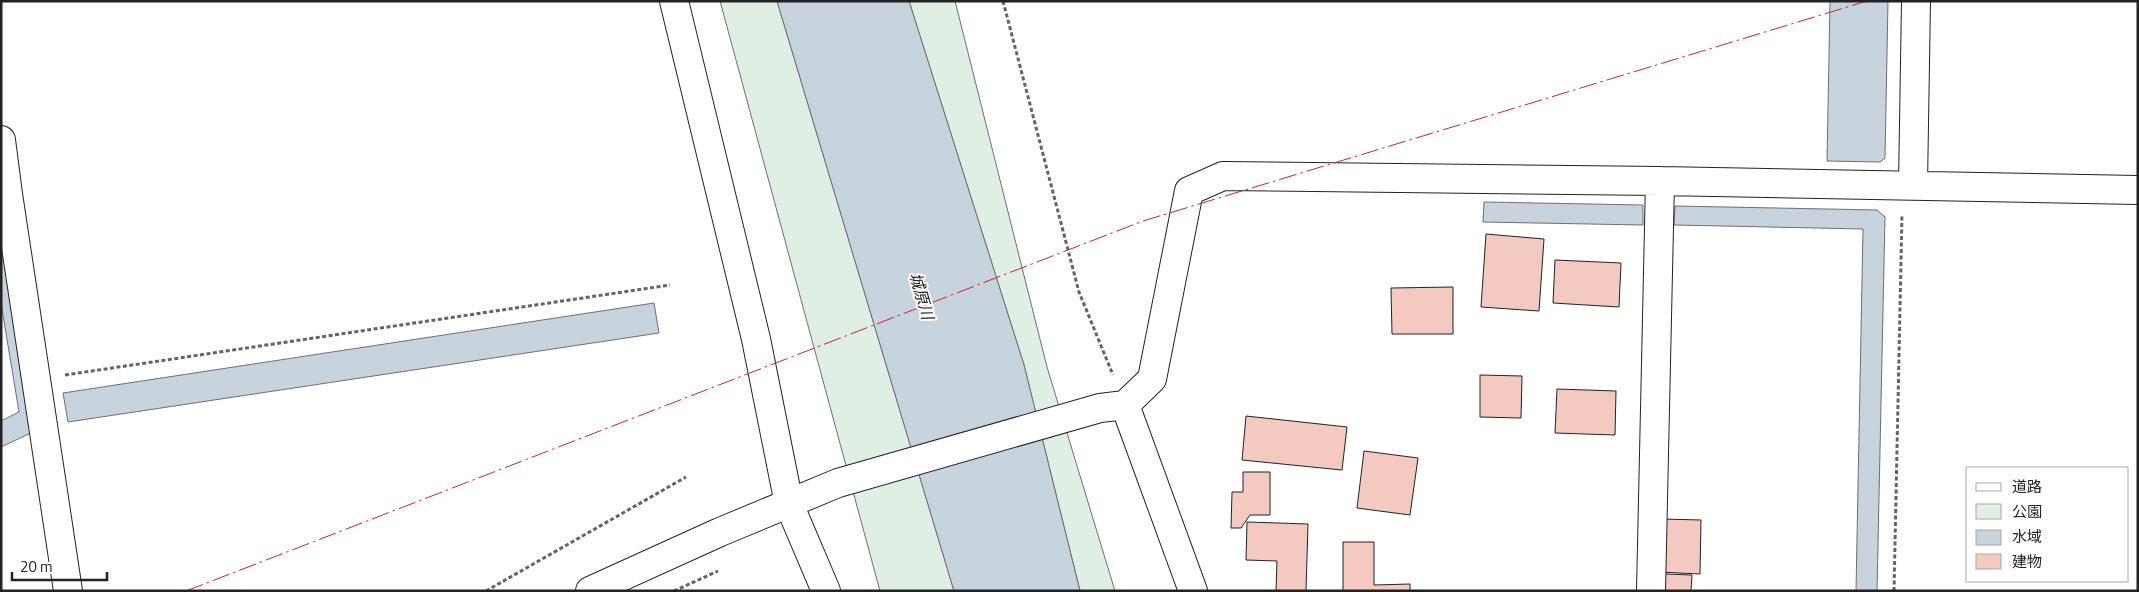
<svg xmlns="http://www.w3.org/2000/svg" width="2139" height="592" viewBox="0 0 2139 592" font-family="'Titillium Web','Noto Sans JP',sans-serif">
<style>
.green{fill:#e0efe3;stroke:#6f6f6f}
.water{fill:#c7d3dd;stroke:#6f6f6f}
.building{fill:#f3c9c0;stroke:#222}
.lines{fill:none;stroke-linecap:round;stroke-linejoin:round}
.minor-casing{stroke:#222;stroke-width:30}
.path{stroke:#646464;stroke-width:3;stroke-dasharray:4 2.5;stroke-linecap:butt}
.minor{stroke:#fff;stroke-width:28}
.power{stroke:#c62828;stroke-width:1;stroke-dasharray:18 4 2.5 4;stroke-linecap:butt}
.labels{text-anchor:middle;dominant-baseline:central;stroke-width:4;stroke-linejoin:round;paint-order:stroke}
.water-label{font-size:16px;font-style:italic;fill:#222;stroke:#fff}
</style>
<rect width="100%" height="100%" fill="#fff"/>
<!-- green -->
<path class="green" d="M720,1h57l177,590h-74z
M909,1h46l92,366 68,224h-35l-56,-226z"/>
<!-- water -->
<path class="water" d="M777,1h132l115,364 56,226h-126z
M1830,1h58l-3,157 -5,4 -53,-1z
M1484,202l159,3v20l-160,-3z
M1675,206l202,4 8,7 -8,374h-21l7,-362 -189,-4z
M1,229l34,202 -34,16v-26l18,-9 -18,-109z
M654,303l5,30 -591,89 -5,-29z"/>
<!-- building -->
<path class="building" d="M1486,234l58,5 -5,72 -58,-4z
M1555,260l66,3 -2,44 -66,-4z
M1453,287v47h-61l-1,-46z
M1480,375l42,1 -1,42 -41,-1z
M1557,389l59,2 -1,44 -60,-2z
M1246,416l101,11 -5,43 -100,-10z
M1364,451l54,7 -8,57 -53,-7z
M1243,472h27v43h-20l-9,13h-10l1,-36h11z
M1661,519l40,1 -1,54 -41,-2z
M1247,522l61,2 -2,67h-30l1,-30 -31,-1z
M1343,542h31v43l36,-1v7h-67z
M1665,574l27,1 -1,16h-27z"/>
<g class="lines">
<!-- minor casing -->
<g class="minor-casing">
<path id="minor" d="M674,1l82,338 33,165 37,87
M1,140l7,54 60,397
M1913,185l3,-184
M1125,405l68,186
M590,591l130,-59 118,-49 262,-75 25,-3 27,-26 37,-188 34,-15 437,5 478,9
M1651,591l9,-410"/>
</g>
<!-- path -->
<path class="path" d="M1003,1l76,291 34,83
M65,375l605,-90
M486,591l200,-114
M674,591l44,-20
M1894,591l8,-377"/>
<!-- minor -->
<use href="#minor" class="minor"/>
<!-- power -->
<path class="power" d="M186,591l957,-370 724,-220"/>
</g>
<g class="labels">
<!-- water labels -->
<g class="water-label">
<text transform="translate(922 296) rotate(74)">城原川</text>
</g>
</g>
<!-- border -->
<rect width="2139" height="592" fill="none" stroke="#222222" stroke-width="5"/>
<!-- legend -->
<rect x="1966" y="467" width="162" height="115" fill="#ffffff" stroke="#a7a7a7"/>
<rect x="1976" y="483" width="25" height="8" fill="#ffffff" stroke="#a7a7a7"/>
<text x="2012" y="492" font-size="15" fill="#222222">道路</text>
<rect x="1976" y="504" width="25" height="15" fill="#e0efe3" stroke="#a7a7a7"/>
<text x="2012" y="517" font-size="15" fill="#222222">公園</text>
<rect x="1976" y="530" width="25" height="15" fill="#c7d3dd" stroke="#a7a7a7"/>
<text x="2012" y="542" font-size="15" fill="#222222">水域</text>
<rect x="1976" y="554" width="25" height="15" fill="#f3c9c0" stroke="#a7a7a7"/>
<text x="2012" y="567" font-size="15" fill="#222222">建物</text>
<!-- scale -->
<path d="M12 572v8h95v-8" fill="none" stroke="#222222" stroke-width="2.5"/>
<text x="20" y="572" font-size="15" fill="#222222" stroke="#ffffff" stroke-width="4" paint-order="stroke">20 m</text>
</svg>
